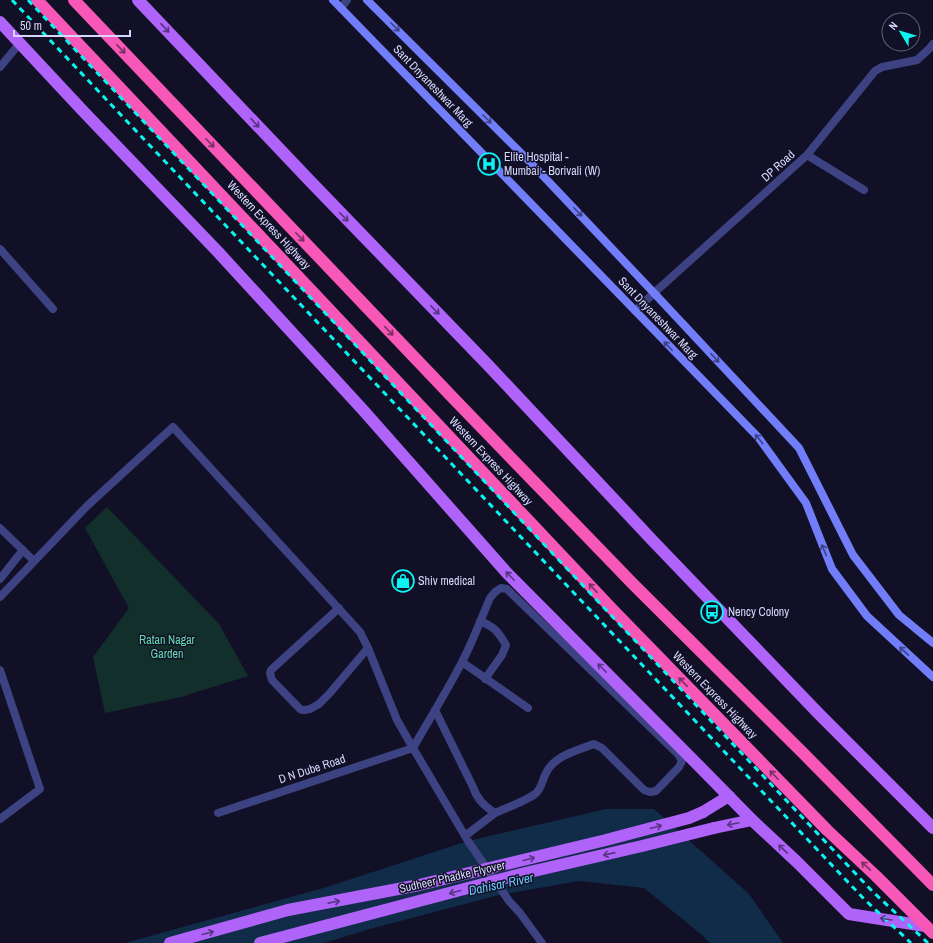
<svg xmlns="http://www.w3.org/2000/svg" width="933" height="943" viewBox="0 0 933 943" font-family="'Archivo Narrow',sans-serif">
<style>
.green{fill:#132f2b}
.water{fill:#112c49}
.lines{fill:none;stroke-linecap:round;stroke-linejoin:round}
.street{stroke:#3d4382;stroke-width:8}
.secondary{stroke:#727ef9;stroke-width:8}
.primary{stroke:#af63f8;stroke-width:12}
.highway{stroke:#f757b6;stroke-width:12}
.rail{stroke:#0cf4f1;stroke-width:3;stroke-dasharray:6 5;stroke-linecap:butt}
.primary-bridge{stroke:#af63f8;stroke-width:12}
.oneway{stroke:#3d4285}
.oneway2{stroke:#583584}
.oneway3{stroke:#783067}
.labels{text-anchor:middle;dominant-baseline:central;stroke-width:3;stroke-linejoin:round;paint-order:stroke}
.street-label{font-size:12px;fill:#d7d7fd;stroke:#111026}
.poi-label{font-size:12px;fill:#d7d7fd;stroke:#111026;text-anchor:start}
.park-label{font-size:12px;fill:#65dbb0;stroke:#111026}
.water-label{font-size:13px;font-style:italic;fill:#69c6f8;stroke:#111026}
</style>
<rect width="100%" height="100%" fill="#111026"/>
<!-- green -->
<path class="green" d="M107,507l112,117 29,52 -67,21 -76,16 -12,-56 36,-49 -44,-80z"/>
<!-- water -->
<path class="water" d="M606,809h48l95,85 34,49h-73l-8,-8 -58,-47 -65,-7 -80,14 -133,35 -42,13h-199l202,-56 141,-46z"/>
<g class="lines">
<!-- street -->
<path class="street" d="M341,8l6,-8
M0,67l20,-24
M807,155l57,35
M0,249l53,60
M635,311l19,-18 153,-138 68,-84 7,-4 35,-7 13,-12 3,-4
M0,528l34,33
M0,579l23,-29
M0,597l87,-91 86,-79 187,205 8,16 29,72 16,28 55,93 41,60 11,12 22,30
M339,608l-68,62 -1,3 2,7 28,29 2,1h3l5,-1 9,-5 10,-10 39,-46
M480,621c14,6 18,10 26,24l-4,10 -17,24
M462,662l66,46
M0,670l40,119 -40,30
M218,813l195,-65c16,-28 34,-57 49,-86 11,-21 19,-43 28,-64l5,-6 6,-4 6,1 5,5 166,160 4,7 -3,6 -23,24 -6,1 -6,-2 -42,-42 -8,-4c-16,6 -40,12 -48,29 -4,7 -4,16 -11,21 -9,7 -29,14 -40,19 -11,-7 -18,-14 -22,-26l-38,-77
M465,836l30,-23"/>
<!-- secondary -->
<path class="secondary" d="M333,0l425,437 48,66 26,66 35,47 66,61
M367,0l162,161 125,132 145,155 54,107 46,60 34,28"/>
<!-- primary -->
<path class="primary" d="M138,0l172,181 177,183 166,177 166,173 114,114
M0,22l83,89 136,142 144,157 144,163 192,193 53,54 45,42 52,52 76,12
M703,812l26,-16
M714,828l38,-8"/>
<!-- highway -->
<path class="highway" d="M37,0l577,611 213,219 49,46 57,57
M74,0l381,400 179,185 170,169 129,131"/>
<!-- rail -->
<path class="rail" d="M12,0l852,899 47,44
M28,0l178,187 666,704 56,52"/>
<!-- primary-bridge -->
<path class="primary-bridge" d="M170,943l118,-33 131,-25 187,-45 83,-22 14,-6
M260,943l261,-69 121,-28 72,-18"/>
</g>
<!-- one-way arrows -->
<defs><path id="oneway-shaft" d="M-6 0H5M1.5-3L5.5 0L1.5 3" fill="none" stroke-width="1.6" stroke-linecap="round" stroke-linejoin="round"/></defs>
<g class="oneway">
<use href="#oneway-shaft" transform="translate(395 27) rotate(45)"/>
<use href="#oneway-shaft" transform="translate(487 119) rotate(45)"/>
<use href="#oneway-shaft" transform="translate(578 212) rotate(46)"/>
<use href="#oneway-shaft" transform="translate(668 346) rotate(-134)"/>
<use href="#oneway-shaft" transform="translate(715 358) rotate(47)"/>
<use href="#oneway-shaft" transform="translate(759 439) rotate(-129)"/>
<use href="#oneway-shaft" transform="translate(824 550) rotate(-112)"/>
<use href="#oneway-shaft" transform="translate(904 651) rotate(-137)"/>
</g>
<g class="oneway2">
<use href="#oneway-shaft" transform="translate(165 28) rotate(47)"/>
<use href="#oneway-shaft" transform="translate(255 123) rotate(47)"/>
<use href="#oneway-shaft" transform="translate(344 217) rotate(46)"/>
<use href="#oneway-shaft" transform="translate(435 310) rotate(46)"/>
<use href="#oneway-shaft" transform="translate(510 576) rotate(-134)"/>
<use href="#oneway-shaft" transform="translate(602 668) rotate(-135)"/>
<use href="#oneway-shaft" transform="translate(733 824) rotate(168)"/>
<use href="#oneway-shaft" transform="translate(656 827) rotate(-15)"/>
<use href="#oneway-shaft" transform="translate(783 849) rotate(-137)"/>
<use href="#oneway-shaft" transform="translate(609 854) rotate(167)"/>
<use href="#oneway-shaft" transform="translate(529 859) rotate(-14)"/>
<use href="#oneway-shaft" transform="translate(455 892) rotate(165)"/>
<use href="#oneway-shaft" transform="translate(334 902) rotate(-11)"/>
<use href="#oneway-shaft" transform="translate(886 919) rotate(-171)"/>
<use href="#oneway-shaft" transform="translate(208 933) rotate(-15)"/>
</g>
<g class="oneway3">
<use href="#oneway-shaft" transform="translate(121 49) rotate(46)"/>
<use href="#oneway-shaft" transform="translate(210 143) rotate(46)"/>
<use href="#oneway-shaft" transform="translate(300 237) rotate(46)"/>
<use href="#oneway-shaft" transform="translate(389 331) rotate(46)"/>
<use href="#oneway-shaft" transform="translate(593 588) rotate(-133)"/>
<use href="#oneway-shaft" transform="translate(683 682) rotate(-134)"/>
<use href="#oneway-shaft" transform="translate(774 775) rotate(-134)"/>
<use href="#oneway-shaft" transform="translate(866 866) rotate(-137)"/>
</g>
<!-- icons -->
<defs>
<g id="hospital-ring" transform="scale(1.15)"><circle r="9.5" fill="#111026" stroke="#0cf4f1" stroke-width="1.5"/><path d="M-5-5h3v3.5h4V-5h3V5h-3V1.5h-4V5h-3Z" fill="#0cf4f1"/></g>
<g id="shop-ring" transform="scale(1.15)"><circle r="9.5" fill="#111026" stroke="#0cf4f1" stroke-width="1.5"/><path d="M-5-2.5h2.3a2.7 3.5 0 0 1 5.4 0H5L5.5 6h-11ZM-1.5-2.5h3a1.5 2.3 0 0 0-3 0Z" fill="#0cf4f1"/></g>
<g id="bus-ring" transform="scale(1.15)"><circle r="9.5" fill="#111026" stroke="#0cf4f1" stroke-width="1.5"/><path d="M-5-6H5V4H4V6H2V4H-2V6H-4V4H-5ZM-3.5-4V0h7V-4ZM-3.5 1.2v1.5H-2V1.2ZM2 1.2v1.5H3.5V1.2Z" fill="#0cf4f1"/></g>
</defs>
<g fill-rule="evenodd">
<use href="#hospital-ring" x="489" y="164"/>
<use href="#shop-ring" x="403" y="581"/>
<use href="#bus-ring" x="712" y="612"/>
</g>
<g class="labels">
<!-- street labels -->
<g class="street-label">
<text transform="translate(433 86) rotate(46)">Sant Dnyaneshwar Marg</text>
<text transform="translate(778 166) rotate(-42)">DP Road</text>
<text transform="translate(269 225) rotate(47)">Western Express Highway</text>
<text transform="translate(658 318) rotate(46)">Sant Dnyaneshwar Marg</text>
<text transform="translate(491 461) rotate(47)">Western Express Highway</text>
<text transform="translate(715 695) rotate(46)">Western Express Highway</text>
<text transform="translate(312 769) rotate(-18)">D N Dube Road</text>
<text transform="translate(452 877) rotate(-13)">Sudheer Phadke Flyover</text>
</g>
<!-- poi labels -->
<g class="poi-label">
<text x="504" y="157">Elite Hospital -<tspan x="504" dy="14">Mumbai - Borivali (W)</tspan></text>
<text x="418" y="581">Shiv medical</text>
<text x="728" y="612">Nency Colony</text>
</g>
<!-- park labels -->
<g class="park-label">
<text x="167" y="640">Ratan Nagar<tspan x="167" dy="14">Garden</tspan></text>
</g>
<!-- water labels -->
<g class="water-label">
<text transform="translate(501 884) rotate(-12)">Dahisar River</text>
</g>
</g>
<!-- north arrow -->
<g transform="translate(901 32) rotate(308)"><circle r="19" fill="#111026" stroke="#60607c"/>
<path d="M0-3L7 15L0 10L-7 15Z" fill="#0cf4f1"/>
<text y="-6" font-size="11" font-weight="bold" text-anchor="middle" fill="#d7d7fd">N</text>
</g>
<!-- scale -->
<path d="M14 30v6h116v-6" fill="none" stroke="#d7d7fd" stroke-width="2"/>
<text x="20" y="30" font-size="12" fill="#d7d7fd" stroke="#111026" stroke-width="3" paint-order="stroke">50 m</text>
</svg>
